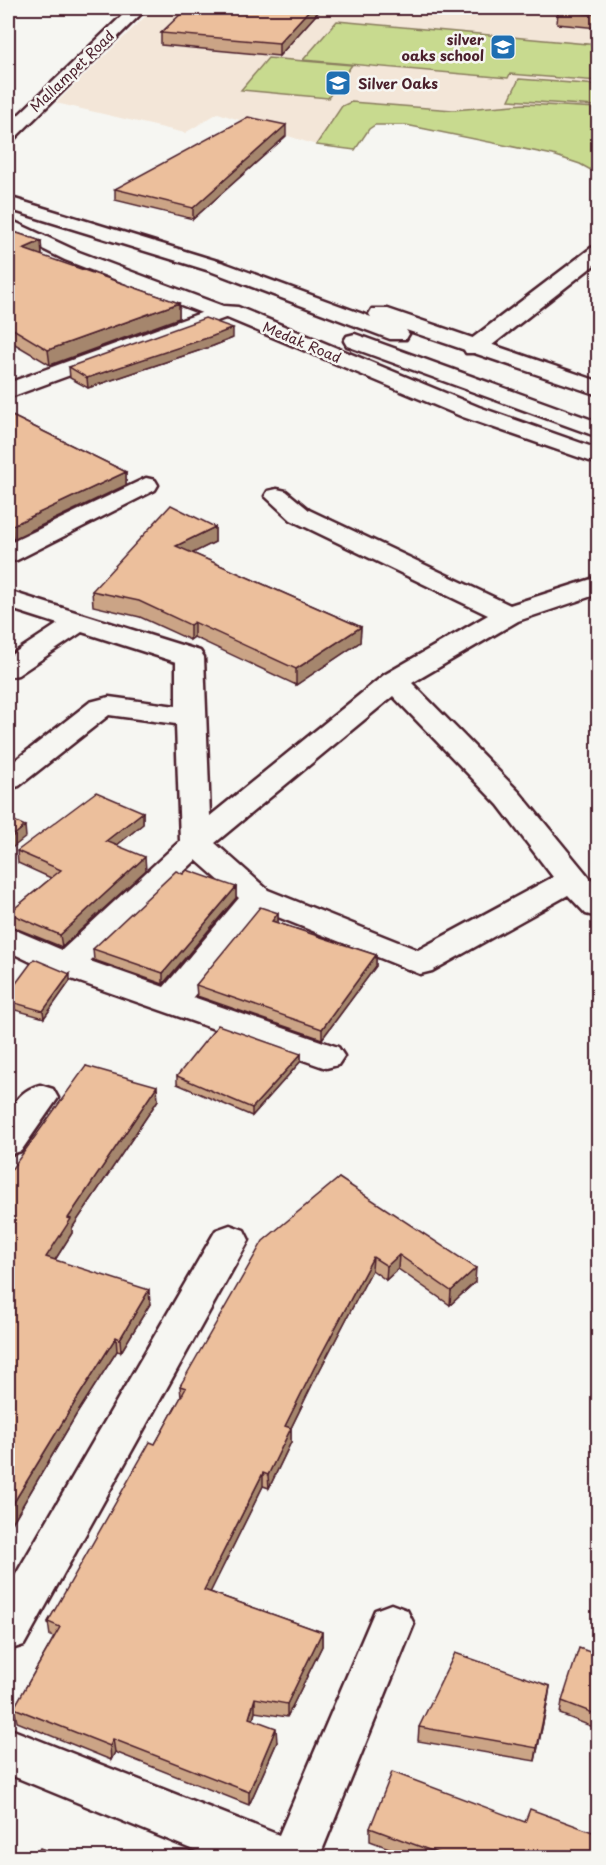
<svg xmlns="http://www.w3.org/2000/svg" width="606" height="1865" viewBox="0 0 606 1865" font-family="'Playpen Sans',sans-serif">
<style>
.built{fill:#f3e6d8}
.green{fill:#c8da8f;stroke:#897c5d;stroke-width:1.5}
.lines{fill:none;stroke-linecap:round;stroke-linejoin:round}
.street-casing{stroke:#4a1f2b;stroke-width:5}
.secondary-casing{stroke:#4a1f2b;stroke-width:5}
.primary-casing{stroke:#4a1f2b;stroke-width:5}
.street{fill:#f6f6f2;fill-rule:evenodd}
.secondary{fill:#f6f6f2;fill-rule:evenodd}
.primary{fill:#f6f6f2;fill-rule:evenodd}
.wall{fill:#cba486;stroke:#4a1f2b;stroke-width:1.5}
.shaded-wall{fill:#a5866d;stroke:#4a1f2b;stroke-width:1.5}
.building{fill:#ecbf9c;stroke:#4a1f2b;stroke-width:1.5}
.labels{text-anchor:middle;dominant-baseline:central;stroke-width:5;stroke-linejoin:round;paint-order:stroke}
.far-poi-label{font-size:14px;font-weight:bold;fill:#4a1f2b;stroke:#f6f6f2;text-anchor:end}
.far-street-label{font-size:14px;fill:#4a1f2b;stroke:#f6f6f2}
</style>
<rect width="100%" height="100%" fill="#f6f6f2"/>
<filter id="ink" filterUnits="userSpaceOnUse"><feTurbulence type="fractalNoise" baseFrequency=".0167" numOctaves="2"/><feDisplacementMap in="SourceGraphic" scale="12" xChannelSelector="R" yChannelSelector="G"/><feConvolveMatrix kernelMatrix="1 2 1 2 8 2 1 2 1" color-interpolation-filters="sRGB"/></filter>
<g filter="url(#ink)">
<!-- built -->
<path class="built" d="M154,8h444v136l-256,-38 -26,39 -98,-32 -33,20 -129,-30z"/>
<!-- green -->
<path class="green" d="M337,21l261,24v36l-88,-7 -2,4 -205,-18z
M268,58l84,7 -24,33 -87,-8z
M519,79l79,6 -2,21 -87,-6z
M351,102l102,8 72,-6 73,4v66l-18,-10 -27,-9 -147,-30h-31l-6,4 -14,21 -39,-5 26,-39z"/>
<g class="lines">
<!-- street casing -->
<g class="street-casing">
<path id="street" d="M598,246v16l-116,91h-16l-3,-5 3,-5 125,-95z
M220,306l8,1 3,5 -3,5 -220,81v-15z
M146,478l9,2 3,5 -3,5 -138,70 -9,2v-18z
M277,489l9,2 23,19 201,95 88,-28v17l-80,27 -106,62 108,110 78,95v29l-12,-3 -18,-19 -136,76 -12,3 -157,-63 -70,86 145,50 6,9 -6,9 -12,3 -272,-95 -46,-22v-24l54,23 118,-109 -4,-117 -67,-9 -90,71 -11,3v-23l82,-64 19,-5 67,9v-44l-94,-30 -64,43 -10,2v-20l50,-33 -50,-16v-17l192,60 4,6 6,159 174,-141 104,-60 -197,-95 -26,-24 3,-5zM393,696l105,109 55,72 -135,73 -150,-60 -53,-47zM196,860l43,38 -75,89 -74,-26z
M40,1085l13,4 5,9 -37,53 -13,4c0,-30 -3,-60 32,-70z
M230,1225l14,5 5,10 -225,405 -16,5v-62l208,-358z
M391,1604l16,6 7,14 -95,234h-106l-205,-84v-46l271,107 96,-225z"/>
</g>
<!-- secondary casing -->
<g class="secondary-casing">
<path id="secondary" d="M130,8h17l-133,131 -6,1v-15z"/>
</g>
<!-- primary casing -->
<g class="primary-casing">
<path id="primary" d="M8,197l216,66 147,54 -2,-3 3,-5h16l210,72v14l-192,-65 3,4 -3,5h-16l-180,-68 -202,-62z
M8,219l71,33 144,54 15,1 241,100 119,42v15l-135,-47 -236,-99 -15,-1 -147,-57 -57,-28z
M355,334l243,88v15l-251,-91 -3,-5 3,-5z"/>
</g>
<!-- street -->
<use href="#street" class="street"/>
<!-- secondary -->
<use href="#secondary" class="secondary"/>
<!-- primary -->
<use href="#primary" class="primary"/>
</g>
<!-- wall -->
<path class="wall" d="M322,8l-43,48 -118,-11v-12z
M598,8v20l-41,-4 1,-13z
M286,136l-93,83 -78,-19v-11z
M8,230l33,11 1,15 137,47v15l-129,47 -42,-25z
M233,338l-20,8 -125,42 -18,-10 -1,-11z
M8,414l118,58v13l-113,54 -5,-3z
M215,527v15l-23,11 169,74 -1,15 -64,43 -102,-48 -4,3 -50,-23 -47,-11 -1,-15z
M143,812v12l-27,22 30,24 -84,77 -52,-21 -1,-13 42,-35 -33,-15 -1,-12z
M236,887v11l-73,86 -69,-24 -1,-11z
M278,913v10l98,32v11l-54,73 -125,-43 -1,-11z
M70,981l-26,37 -36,-10v-14z
M301,1054v7l-49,55 -75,-32v-8z
M86,1066l72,34 -86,128v5l-17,27 95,44 -29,48 -4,-1 -41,64 -68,115z
M339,1178l136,104 -25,23 -52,-36 -12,11 -14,-10 -58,111 -23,47v14l-22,46 -6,-2 -53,106 112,40v14l-35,71 -32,-5 -2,8 24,22 -28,63 -134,-53 -4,8 -94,-38 -3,-14 40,-71 -4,-1 -2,-14 107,-178 26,-47 -1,-11z
M598,1655v74l-38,-15 2,-13z
M550,1686l-2,13 -13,62 -117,-20 1,-14z
M525,1822l73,35h-185l-43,-16v-13z"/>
<!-- shaded-wall -->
<path class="shaded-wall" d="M311,8h11l-43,48v-13z
M286,125v11l-93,83v-11z
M41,241l1,15 -19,-7z
M179,303v15l-129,47 -2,-15z
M233,328v10l-20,8 -125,42 -1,-10z
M126,472v13l-113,54 -2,-13z
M215,527v15l-38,19 -1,-15z
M194,622v15l-4,3v-15z
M361,627l-1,15 -64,43v-16z
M143,812v12l-36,29 -1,-12z
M25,826l1,11 -18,14v-11z
M145,857l1,13 -84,77 -2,-12z
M236,887v11l-73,86v-11z
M278,913v10l-6,-2z
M376,955v11l-54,73v-10z
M70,974v7l-26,37 -1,-7z
M301,1054v7l-49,55v-8z
M157,1086l1,14 -86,128v5l-24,38 -2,-14 22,-39z
M399,1255l-1,14 -12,11 1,-14z
M373,1257l-1,13 -58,111 -29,59v-14l29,-58z
M476,1268l-1,14 -25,23 1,-14z
M149,1290l1,14 -29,48 -1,-13z
M116,1337l1,14 -41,64 -68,115v-18l67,-110z
M291,1428v14l-22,46 -1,-13z
M263,1473v13l-58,117 -1,-13z
M322,1632v14l-35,71v-13z
M550,1686l-2,13 -13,62 2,-13z
M255,1698v14l-5,19 -1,-13z
M276,1728l1,14 -28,63v-13z
M113,1739l2,13 -4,8 -1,-14z"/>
<!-- building -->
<path class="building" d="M187,8h124l-32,35 -118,-10z
M560,8h38v7l-40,-4z
M248,117l38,8 -93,83 -78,-19z
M8,230l33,11 -18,8 156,54 -131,47 -40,-24z
M205,318l28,10 -20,8 -126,42 -18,-11z
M8,414l118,58 -115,54 -3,-2z
M171,505l44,22 -39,19 185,81 -65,42 -102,-47 -4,3 -51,-24 -47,-10z
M96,792l47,20 -37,29 39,16 -85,78 -51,-22 52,-43 -44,-19z
M8,818l17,8 -17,14z
M187,870l49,17 -73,86 -70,-24 83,-78 7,3z
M260,907l18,6 -6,8 104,34 -54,74 -126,-44z
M34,959l36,15 -27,37 -35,-10v-7z
M218,1025l83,29 -49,54 -75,-32z
M86,1066l71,20 -89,132 3,1 -25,38 103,33 -29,49 -4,-2 -41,65 -67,110v-338z
M339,1178l137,90 -25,23 -52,-36 -12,11 -14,-9 -59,111 -29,58 6,2 -23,47 -5,-2 -59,117 118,42 -35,72 -32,-6 -6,20 27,10 -27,64 -136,-53 -3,7 -96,-38 46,-81 -12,-5 102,-180 5,2 31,-56 -6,-2 83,-145z
M579,1648l19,7v60l-36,-14z
M455,1653l95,33 -13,62 -118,-21z
M392,1772l133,50 5,-13 68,25v23h-150l-78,-29z
M40,1848l23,9h-28z"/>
</g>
<!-- icons -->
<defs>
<g id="school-square" transform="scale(1.35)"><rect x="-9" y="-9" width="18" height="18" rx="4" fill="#1f6fb2" stroke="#f6f6f2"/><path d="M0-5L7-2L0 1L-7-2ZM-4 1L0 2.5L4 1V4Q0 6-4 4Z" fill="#fff"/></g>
</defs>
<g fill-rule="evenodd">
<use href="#school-square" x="503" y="47"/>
<use href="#school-square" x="338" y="83"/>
</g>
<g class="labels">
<!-- far-poi labels -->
<g class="far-poi-label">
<text x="484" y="39">silver<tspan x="484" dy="16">oaks school</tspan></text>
<text x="358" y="83" text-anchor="start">Silver Oaks</text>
</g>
<!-- far-street labels -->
<g class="far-street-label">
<text transform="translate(72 71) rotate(-44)">Mallampet Road</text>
<text transform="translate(302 342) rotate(23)">Medak Road</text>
</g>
</g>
<!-- margin -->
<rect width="606" height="1865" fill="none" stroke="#f6f6f2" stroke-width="30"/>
<rect x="15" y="15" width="576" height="1835" fill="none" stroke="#4a1f2b" stroke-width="2" filter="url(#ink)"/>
</svg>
